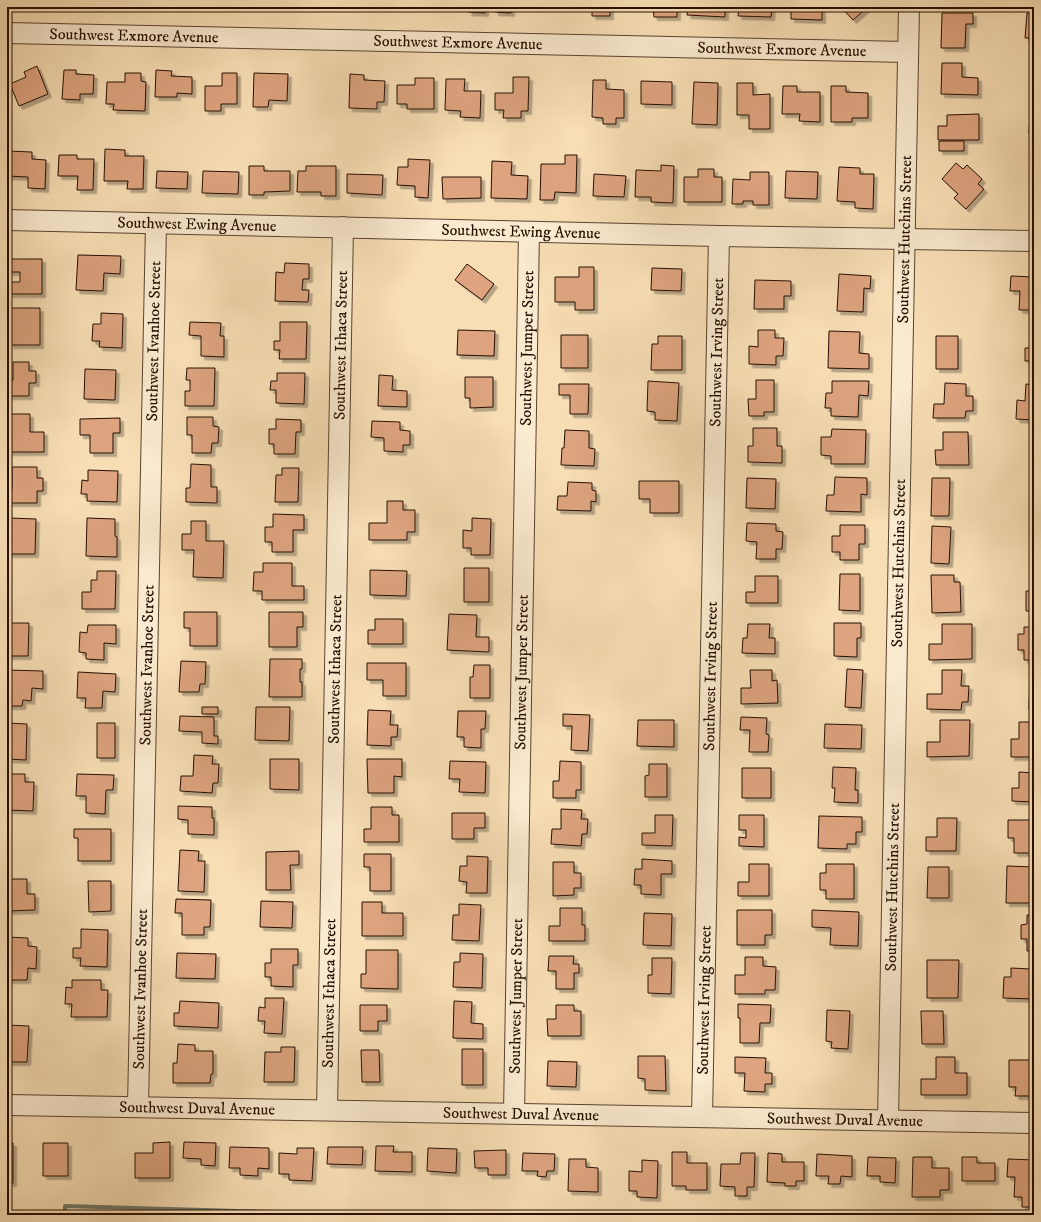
<svg xmlns="http://www.w3.org/2000/svg" width="1041" height="1222" viewBox="0 0 1041 1222" font-family="'IM FELL DW Pica',serif">
<style>
.lines{fill:none;stroke-linecap:round;stroke-linejoin:round}
.stream{stroke:#6d7768;stroke-width:4}
.building{fill:#dda47f;stroke:#260f02;filter:url(#shadow)}
.minor-casing{stroke:#5a432f;stroke-width:22}
.minor{stroke:#faeacf;stroke-width:20}
.labels{text-anchor:middle;dominant-baseline:central;stroke-width:3;stroke-linejoin:round;paint-order:stroke}
.street-label{font-size:16px;fill:#260f02;stroke:#faeacf}
</style>
<defs>
<filter id="shadow"><feDropShadow dx="3.5" dy="3.5" stdDeviation="0" flood-color="#0004"/></filter>
</defs>
<rect width="100%" height="100%" fill="#f8deb5"/>
<filter id="stains"><feTurbulence type="fractalNoise" baseFrequency=".005" numOctaves="4"/><feColorMatrix values="0 0 0 0 .2 0 0 0 0 .09 0 0 0 0 .02 0 0 0 .5 -.17"/></filter>
<radialGradient id="worn" r=".72"><stop offset=".6" stop-color="#630" stop-opacity="0"/><stop offset="1" stop-color="#630" stop-opacity=".3"/></radialGradient>
<g class="lines">
<!-- stream -->
<path class="stream" d="M65,1215v-9l313,9"/>
</g>
<!-- building -->
<path class="building" d="M469,7h16v6l-17,-1z
M495,7h16v6l-16,-1z
M592,7h18v9h-18z
M653,7h24v10h-23z
M688,7h37v10l-38,-2z
M739,7h33l-1,10 -33,-1z
M791,7h31v13l-31,-1z
M841,7h27l-15,13z
M942,13h31v11h-7l-1,24h-24z
M1027,13h7v38h-3l1,-13h-7z
M942,63h20v14l16,1v17l-37,-1z
M37,66l11,28 -29,12 -9,-22 16,-7 -2,-5z
M64,70h12v4l18,1 -1,19h-13v6l-18,-1z
M156,70l16,1 -1,5 21,1v17l-15,-1v4h-22z
M125,73h16v8l5,1 -1,29 -32,-1 1,-6h-8l1,-22h18z
M222,73h15v31h-16v7h-16v-25h17z
M254,73l34,1 -1,27 -18,-1 -1,7h-15z
M350,74l14,1v5l21,1 -1,21h-7v7l-28,-1z
M513,77h16l-1,34h-7v7h-18l1,-8h-9v-17h18z
M415,78h19v31h-27v-5h-10v-19h18z
M446,79h19l-1,12h17l-1,27 -20,-1 1,-6 -16,-1z
M593,80h13v9l18,1v28h-8v6h-13v-6l-11,-1z
M641,81l31,1v23l-31,-1z
M694,82l24,1 -1,42 -25,-1z
M737,83h16v12l17,-1v35h-21v-14h-12z
M783,86h14v6h23v30l-21,-1 1,-7h-18z
M831,86h15v6l22,1v25h-16v4h-21z
M1030,112h4v21h-5z
M979,114v26h-41v-14h9v-11z
M939,141h25v10h-25z
M105,149l20,1v6h19l-1,33h-16l1,-8h-24z
M8,151l24,1v7l14,1 -1,29 -17,-1v-11l-21,-1z
M59,155h18v4h17l-1,31h-16l1,-14h-20z
M565,155h12l-1,38 -21,-1 -1,8h-14l1,-36h24z
M408,159l22,1 -2,38 -13,-1v-11l-18,-1 1,-18h10z
M492,161l20,1 -1,13 17,1 -1,23 -36,-1z
M956,163l7,6 4,-4 15,14 -4,5 6,5 -18,20 -12,-11 4,-4 -16,-15z
M661,165l13,1 -1,37 -22,-1v-5h-16l1,-27 25,1z
M249,166h15v5h26v20l-26,1v3h-15z
M306,166h30v30h-15v-4h-24l1,-21h8z
M839,167l21,1v6h14l-1,35 -18,-1v-6l-18,-1z
M698,169h16v8h8v25h-38v-25h14z
M157,171l31,1 -1,17 -31,-1z
M203,171l36,1 -1,22 -36,-1z
M786,171l32,1 -1,27 -32,-1z
M750,172h19v33h-16v-4h-10v3h-11l1,-25 17,1z
M347,174l36,1 -1,20 -35,-2z
M594,174l32,2 -2,21 -31,-1z
M442,177h39v21l-38,1z
M78,255l43,1 -1,18 -16,-1 -1,18 -27,-1z
M8,259h34v35h-34v-12h12v-10h-12z
M285,263l24,1v15h-6l-1,11h7l-1,12 -33,-1 1,-29 8,1z
M467,264l27,20 -12,16 -27,-20z
M579,267h15v43h-19v-8h-20v-25h24z
M652,268l30,1 -1,22 -30,-1z
M839,274l32,2 -1,13 -6,-1 -1,24 -26,-1z
M1011,276l23,1v33h-15l1,-19h-10z
M755,280l36,1v15h-7v13h-30z
M10,308h30v37h-30z
M101,313l22,1 -1,34 -23,-1 1,-6h-8l1,-17h8z
M190,322l31,1 -1,13h4v21l-23,-1v-20l-12,-1z
M280,322h27l-1,37h-27l1,-9h-6v-9h6z
M458,330l37,1 -1,25 -37,-1z
M758,330h17v8h9l-1,18h-7v9l-27,-1v-18l9,1z
M829,331l31,1 -1,21 10,1v15l-41,-1z
M561,335h27v33h-27z
M658,336h24v34h-31l1,-26h6z
M936,336h22v33h-22z
M1033,340h1v28h-2v-7h-7v-13h8z
M13,362h16v9h7v12h-7v13h-21v-16h5z
M187,368h28l-1,38h-29v-15h5v-11h-4z
M85,369l31,1 -1,30 -31,-1z
M277,373h28l-1,31 -28,-1v-13h-6l1,-9h6z
M379,375l14,1 -1,14 15,1v16l-29,-1z
M465,377h28v30l-23,1v-10h-5z
M756,380h18v32h-10v4h-15l-1,-17h8z
M648,381l31,2 -2,38 -22,-1v-8l-8,-1z
M832,381h37l-1,15 -9,-1 -1,22 -27,-1v-8h-6l1,-15h6z
M945,383l21,1v12h7v15h-7l-1,7h-32l1,-14h10z
M559,384h30l-1,30h-18v-19h-11z
M1026,384l8,1v35l-18,-1 1,-19 8,1z
M7,414h23v18h14v20h-37z
M187,417h26v9l6,1 -1,16h-6l-1,10h-19v-18h-5z
M120,418v15h-7v20h-23v-18h-10v-16z
M276,419l25,1v12h-5l-1,22h-21v-10h-5v-15h7z
M372,421l28,1v8l10,1v14h-7v7l-19,-1v-13l-13,-1z
M753,428h24v18h5v17l-34,-1v-16h5z
M832,429l34,1 -1,34h-34v-8l-10,-1v-18h10z
M565,430l24,1v17l6,1 -1,17 -33,-1 1,-17h2z
M943,432h25l1,33h-33l-1,-15h8z
M191,464l20,1v22h6v16l-31,-1v-14h4z
M12,467h25v11h6v13h-6v12h-30v-14h5z
M282,468h17l-1,34h-23l1,-27h6z
M88,470l30,1 -1,31 -30,-1v-7h-6l1,-14 6,1z
M835,477l32,1v17l-6,-1v18l-35,-1 1,-16h7z
M747,478l29,1 -1,30 -29,-1z
M932,478h18l-1,38h-18z
M639,481h40v32h-29v-14h-11z
M568,482l24,1v7l4,1v11l-5,-1v10l-34,-1 1,-14h9z
M387,501h16v9h12v22h-8v8h-38v-17h18z
M273,514l31,1v15h-11v22h-21v-10h-7v-15h8z
M9,518l27,1 -1,35h-28z
M87,518l28,1v17l2,1v20l-31,-1z
M472,518l19,1 -1,36h-19v-7h-8v-18l9,1z
M191,521h15v20h18l-1,37 -30,-1 1,-27h-12v-16h9z
M747,523l29,1v7l7,1 -1,17h-6v10h-20l1,-17 -11,-1z
M840,525h25v19h-6v16h-19v-8h-8v-16h8z
M932,526l19,1 -2,37 -18,-1z
M263,563h29v23h12v14h-42v-9h-9l1,-19h9z
M464,568h25v34h-25z
M370,570l37,1 -1,25 -36,-1z
M97,571h19l-1,38h-33v-17h9v-12h6z
M840,574h20v37l-21,-1z
M931,575h23v7h6l1,30 -29,1z
M755,576h23v27h-32v-11h9z
M1030,578h4v33h-8v-20h4z
M184,612h33v34h-27v-18h-6z
M269,612h34v15h-6v20h-28z
M449,614l28,1 -1,22h13v15l-42,-2z
M375,619h28v25h-35v-14h7z
M7,623h22l-1,33h-21z
M834,623h27v15h-4v19l-23,-1z
M748,624h22l-1,14h6v16l-33,-1 1,-15h4z
M942,624h30v35l-43,1v-16h13z
M88,625h28v19l-12,-1v17l-18,-1v-6l-7,-1 1,-20 7,1z
M1024,627h10v33h-10v-10h-6v-16h6z
M270,659h32v10h-2v13h2v15h-33z
M181,661l25,1 -1,22h-5l-1,8h-20z
M367,663h39v33h-23v-16h-16z
M474,665h16v33h-20v-21h3z
M847,669l16,1 -2,38 -16,-1z
M7,670l36,1v18l-11,-1 -1,13 -8,-1 -1,6h-15z
M750,670h22v11l5,-1 1,23 -37,1v-16h10z
M942,670h20l-1,16h8l-1,16h-6l-1,8 -34,-1v-15h15z
M78,672l38,2 -1,18 -12,-1 -1,17h-17l1,-10h-9z
M1030,673h4v36h-5z
M202,707h16v7h-16z
M256,707h34l-1,34 -34,-1z
M368,710l23,1 -1,14h8l-1,12h-6v9l-24,-1z
M458,711h28l-1,18h-4v19l-17,-1v-10h-7z
M563,714l27,1 -2,36 -17,-1 1,-24h-9z
M180,716l34,1v19h4v8l-16,-1v-11l-23,-1z
M741,717l26,1 -1,16 3,1 -1,17h-19l1,-22h-10z
M638,720h36v27l-37,-1z
M940,720h30l-1,36 -42,1v-15h13z
M1019,722h15v35h-23v-18h8z
M7,723l20,1 -1,36 -18,-1 1,-20h-2z
M97,723h18v35h-18z
M825,724l37,1 -1,24 -37,-1z
M194,755l19,1 -1,8h7l-1,19h-5l-1,10 -32,-2 1,-15h12z
M270,759h29v31l-29,-1z
M367,759h35v18l-8,-1v17h-26z
M450,761l36,1 -1,31 -26,-1 1,-13h-11z
M560,761l21,1v28h-5v8h-23v-17h6z
M649,764h18v33h-22v-21l4,-1z
M833,767l23,1 -1,22h3v13l-24,-1 1,-14h-3z
M742,768h29v30h-29z
M1019,772l15,1v29l-22,-1v-13h7z
M7,774h18v8h9l-1,29 -26,-1z
M77,774l37,1 -1,15h-7l-1,24 -19,-1v-17h-10z
M178,806l34,1v11h2v17l-26,-1v-14l-10,-1z
M371,807h21v8h7v27h-35v-13h7z
M561,809l21,1 -1,9h7l-1,15h-5l-1,12 -30,-2 1,-15h9z
M452,813h33v15h-11v11h-22z
M655,815h18l-1,31 -30,-1v-12h13z
M739,815h25v32l-25,-1v-9l7,1v-8h-7z
M819,816l43,1v15h-6v12h-9v5l-29,-1z
M937,818h20l-1,33h-30v-14h11z
M1008,820h26v33h-20v-15h-6z
M74,829h37v32h-33v-23h-4z
M180,850l19,1 -1,10h7l-1,31 -26,-1z
M299,851v14h-9l1,25h-25v-38z
M364,854h27v37h-21v-24h-6z
M467,856l21,1 -1,36h-21l1,-11 -8,-1 1,-15h7z
M642,859l30,2v13h-11v21l-20,-1v-9h-7l1,-16h7z
M553,862h21v11h7v15h-7v7l-21,1z
M749,864h20v32h-31v-14h11z
M826,864h28v35h-28v-9h-6v-17h6z
M1007,866l27,1v36h-28z
M928,867h21v31h-22z
M7,879h20v15h8v16l-27,1z
M88,881h23v30l-22,1z
M176,899l35,1 -1,27h-6v8h-22v-22h-7z
M261,901l32,1 -1,26 -32,-1z
M362,902h20v11h21v23h-41z
M459,904l22,1 -2,36 -27,-1 1,-25h6z
M560,908h22v17h3v16h-36v-15h11z
M737,910h35v25h-7v10h-28z
M812,910l47,2 -1,34 -28,-1 1,-17 -19,-1z
M644,913l28,1 -1,32 -28,-1z
M1027,915h7v36h-7v-12h-6v-14l6,-1z
M81,929l27,1 -1,37 -27,-1 1,-8h-8v-10h8z
M7,937l21,1v8l9,1 -1,22 -8,-1 -1,12h-20z
M271,949h27v16h-5v22l-22,-1v-9h-6v-14h6z
M366,950h32v39l-37,-1v-14h5z
M177,953l39,1 -1,25 -39,-1z
M460,953l23,1 -1,34 -29,-1 1,-25h6z
M549,956h25l-1,8h6v9h-5v16h-18v-18h-8z
M745,957h18v9l13,1 -1,23h-10v4h-30v-19h10z
M652,958h20l-1,36 -23,-1v-18h4z
M927,960h32l-1,38h-31z
M1011,968l20,1v15h3v15l-31,-1 1,-21h7z
M72,980h29v10h7l-1,27h-36l1,-13h-7l1,-17 6,1z
M265,998h19l-2,36 -18,-1 1,-12h-7l1,-14 6,1z
M180,1001l39,2 -1,25 -44,-2v-13h5z
M454,1001l18,1 -1,21 12,1v15l-30,-1z
M738,1004l33,1 -1,18h-10l-1,20h-19v-25h-2z
M360,1005h27v16h-9v10h-18z
M556,1005h18v6h7v25h-33l-1,-17h9z
M827,1010l23,1 -2,38 -17,-1 1,-6 -6,-1z
M921,1011h22l1,33h-22z
M7,1025l22,1 -2,36h-20z
M178,1044l17,1v6h18v23h-2l-1,9h-37v-20h4z
M281,1047h14l-1,35h-30l1,-30h16z
M462,1049h21v36h-21z
M361,1050h18l1,32h-18z
M638,1056h27l1,35 -21,-1v-11l-7,-1z
M735,1057l31,1 -1,15h7v11h-7v8l-21,-1 1,-18h-10z
M936,1057h19v16h12v22h-46v-16h15z
M1009,1060h25v36h-19l1,-9h-7z
M548,1061l29,1 -1,25 -29,-1z
M170,1142v36h-35v-25h18v-10z
M184,1142l32,1 -1,23 -14,-1v-6l-18,-1z
M7,1143h6v40h-6z
M43,1143h25v33h-25z
M376,1146h18l-1,6h19v20l-37,-1z
M230,1147l39,1v21l-11,-1v8l-18,-1v-7h-11z
M328,1147h35l-1,18 -35,-1z
M297,1148h17l-2,33 -23,-1v-6h-10v-21l18,1z
M428,1148l29,1 -1,24 -29,-2z
M506,1150v25h-18v-7h-13l-1,-17z
M672,1152h15v11h20v27h-21v-4h-14z
M523,1153l32,1 -1,17h-7l-1,6 -9,-1 1,-5h-16z
M741,1153h14l-1,34h-7v9h-12v-9l-15,-1 1,-22h19z
M768,1153l14,1v8h22v19h-8v5h-11v-3l-18,-1z
M817,1154l35,2v21l-11,-1 -1,8h-12l1,-8h-13z
M868,1157l28,1 -1,25 -15,-1v-6h-13z
M913,1157h19v11h17v22h-9v7h-28z
M962,1157h15v6h18v18h-33z
M569,1159h17v8l12,1v24l-30,-1z
M1008,1159l26,1v47h-12v-10h-8l1,-20h-8z
M642,1160l16,1 -1,37 -20,-1v-6h-8v-20l13,1z"/>
<g class="lines">
<!-- minor casing -->
<g class="minor-casing">
<g id="minor">
<path id="s1" d="M7,33l901,19"/>
<path id="s2" d="M7,220l712,16 315,5"/>
<path id="s3" d="M7,1105l1027,18"/>
<path id="s4" d="M138,1107l18,-883"/>
<path id="s5" d="M327,1110l16,-883"/>
<path id="s6" d="M514,1113l15,-881"/>
<path id="s7" d="M702,1117l17,-881"/>
<path id="s8" d="M888,1120l21,-1113"/>
</g>
</g>
<!-- minor -->
<use href="#minor" class="minor"/>
</g>
<g class="labels">
<!-- street labels -->
<g class="street-label">
<text stroke="none"><textPath href="#s1" startOffset="127">Southwest Exmore Avenue</textPath></text>
<text stroke="none"><textPath href="#s1" startOffset="451">Southwest Exmore Avenue</textPath></text>
<text stroke="none"><textPath href="#s1" startOffset="775">Southwest Exmore Avenue</textPath></text>
<text stroke="none"><textPath href="#s2" startOffset="190">Southwest Ewing Avenue</textPath></text>
<text stroke="none"><textPath href="#s2" startOffset="514">Southwest Ewing Avenue</textPath></text>
<text stroke="none"><textPath href="#s8" startOffset="881">Southwest Hutchins Street</textPath></text>
<text stroke="none"><textPath href="#s4" startOffset="766">Southwest Ivanhoe Street</textPath></text>
<text stroke="none"><textPath href="#s5" startOffset="765">Southwest Ithaca Street</textPath></text>
<text stroke="none"><textPath href="#s6" startOffset="765">Southwest Jumper Street</textPath></text>
<text stroke="none"><textPath href="#s7" startOffset="765">Southwest Irving Street</textPath></text>
<text stroke="none"><textPath href="#s8" startOffset="557">Southwest Hutchins Street</textPath></text>
<text stroke="none"><textPath href="#s4" startOffset="442">Southwest Ivanhoe Street</textPath></text>
<text stroke="none"><textPath href="#s5" startOffset="441">Southwest Ithaca Street</textPath></text>
<text stroke="none"><textPath href="#s6" startOffset="441">Southwest Jumper Street</textPath></text>
<text stroke="none"><textPath href="#s7" startOffset="441">Southwest Irving Street</textPath></text>
<text stroke="none"><textPath href="#s8" startOffset="233">Southwest Hutchins Street</textPath></text>
<text stroke="none"><textPath href="#s4" startOffset="118">Southwest Ivanhoe Street</textPath></text>
<text stroke="none"><textPath href="#s5" startOffset="117">Southwest Ithaca Street</textPath></text>
<text stroke="none"><textPath href="#s6" startOffset="117">Southwest Jumper Street</textPath></text>
<text stroke="none"><textPath href="#s7" startOffset="117">Southwest Irving Street</textPath></text>
<text stroke="none"><textPath href="#s3" startOffset="190">Southwest Duval Avenue</textPath></text>
<text stroke="none"><textPath href="#s3" startOffset="514">Southwest Duval Avenue</textPath></text>
<text stroke="none"><textPath href="#s3" startOffset="838">Southwest Duval Avenue</textPath></text>
</g>
</g>
<!-- margin -->
<rect width="1041" height="1222" fill="none" stroke="#f8deb5" stroke-width="24"/>
<rect x="8" y="8" width="1025" height="1206" fill="none" stroke="#260f02" stroke-width="2"/>
<rect x="12" y="12" width="1017" height="1198" fill="none" stroke="#260f02"/>
<rect width="100%" height="100%" filter="url(#stains)"/>
<rect width="100%" height="100%" fill="url(#worn)"/>
</svg>
